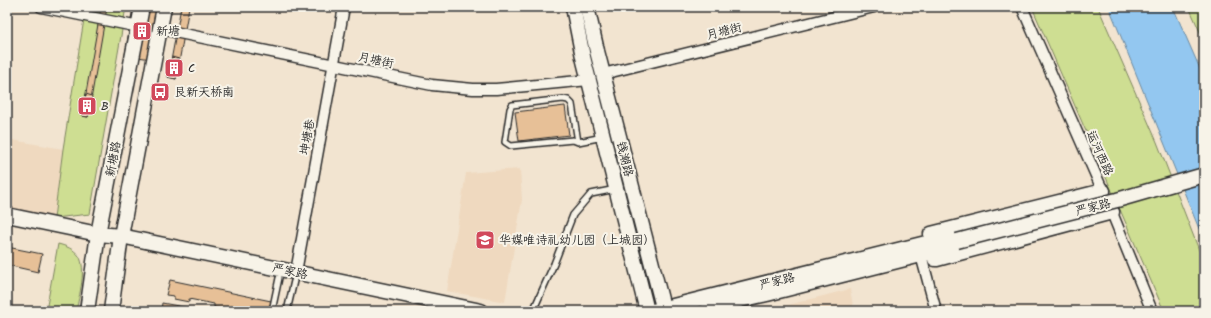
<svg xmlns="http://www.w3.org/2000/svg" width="1211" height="318" viewBox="0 0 1211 318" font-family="Kalam,'LXGW WenKai TC',sans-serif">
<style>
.built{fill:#efd9bf}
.green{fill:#cede92;stroke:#7c845e}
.water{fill:#93c7f0;stroke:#6989a1}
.building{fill:#e7c097;stroke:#2b2b2b}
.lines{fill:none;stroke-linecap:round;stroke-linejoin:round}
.lane-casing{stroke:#2b2b2b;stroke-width:8}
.street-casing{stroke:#2b2b2b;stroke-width:13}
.secondary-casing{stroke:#2b2b2b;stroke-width:17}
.lane{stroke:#f7f3e8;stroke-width:5}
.street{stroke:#f7f3e8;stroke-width:10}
.secondary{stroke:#f7f3e8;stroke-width:14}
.secondary-bridge-casing{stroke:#2b2b2b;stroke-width:17;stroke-linecap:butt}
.secondary-bridge{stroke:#f7f3e8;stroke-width:14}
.labels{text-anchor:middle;stroke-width:4;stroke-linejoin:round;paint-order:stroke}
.poi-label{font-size:12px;fill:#2b2b2b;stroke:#f7f3e8;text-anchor:start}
.street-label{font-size:12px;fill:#2b2b2b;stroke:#f7f3e8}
</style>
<rect width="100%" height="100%" fill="#f2e4d0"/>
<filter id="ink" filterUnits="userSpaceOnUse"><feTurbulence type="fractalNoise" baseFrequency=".025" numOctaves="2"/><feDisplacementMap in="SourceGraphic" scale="8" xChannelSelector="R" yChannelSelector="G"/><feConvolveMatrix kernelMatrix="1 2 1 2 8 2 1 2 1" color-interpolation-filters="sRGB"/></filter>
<g filter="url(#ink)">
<g class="built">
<path d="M7 139 63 149 54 218 7 208Z"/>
<path d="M520 169 522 200 505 302 447 291 466 173Z"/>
<path d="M850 289 854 311H765Z"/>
</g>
<g class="green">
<path d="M86 7H126L90 214 54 218 63 149Z"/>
<path d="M1032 7H1098L1157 142 1204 263V311H1164Z"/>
<path d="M1189 7H1204V41Z"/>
<path d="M58 244C66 246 74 249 79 256 87 268 79 297 76 311H46Z"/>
</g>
<path class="water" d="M1109 7H1173L1204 78V241Z"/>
<g class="building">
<path d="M101 7H107L88 117 82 116Z"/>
<path d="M133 7H160L151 59 125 55Z"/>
<path d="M181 7H189L176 79 168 77Z"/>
<path d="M172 57 179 59 176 79 168 77Z"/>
<path d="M86 94 92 96 88 117 82 116Z"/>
<path d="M565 106 569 135 519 141 515 112Z"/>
<path d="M7 247 42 254 38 272 7 265Z"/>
<path d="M170 280 271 301 269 311H244V310L228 307V310L214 307V304L189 299V302L174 299V296L166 295Z"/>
<path d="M162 303 189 308 188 311H161Z"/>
</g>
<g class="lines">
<g class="lane-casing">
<g id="lane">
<path d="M578 142 572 104 568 100 563 99 512 105 510 109 505 142 511 146 573 140 578 142 603 137"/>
<path d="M272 311 279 278"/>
<path d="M287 311 294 281"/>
<path d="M533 311 554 264 573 215 591 194 616 189"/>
</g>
</g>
<g class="street-casing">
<g id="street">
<path d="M41 7 139 27"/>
<path d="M1022 7 1108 203 1152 311"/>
<path d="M160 29 432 85 473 89H496L589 80"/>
<path d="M603 74 874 7"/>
<path d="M921 255 936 311"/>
<path d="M296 272 344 7"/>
</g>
</g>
<g class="secondary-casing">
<g id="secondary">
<path d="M573 7 583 57 647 311"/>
<path d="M587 7 597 51 664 311"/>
<path d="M7 215 98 234 121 236 481 311"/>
<path d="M931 234 1103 191"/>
<path d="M935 259H937L1112 212"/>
<path d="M709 307 767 294 921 255 946 248 957 241"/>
<path d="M87 311 98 234 142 7"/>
<path d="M111 311 121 236 164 7"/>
<path d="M653 311 942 239 957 241"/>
</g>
</g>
<use href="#lane" class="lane"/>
<use href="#street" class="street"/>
<use href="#secondary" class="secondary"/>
<g class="secondary-bridge-casing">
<path id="secondary-bridge" d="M957 241 1117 200 1204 175"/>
</g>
<use href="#secondary-bridge" class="secondary-bridge"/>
</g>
</g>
<defs>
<g id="building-square" transform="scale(1)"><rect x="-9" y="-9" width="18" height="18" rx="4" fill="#d1495b" stroke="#f7f3e8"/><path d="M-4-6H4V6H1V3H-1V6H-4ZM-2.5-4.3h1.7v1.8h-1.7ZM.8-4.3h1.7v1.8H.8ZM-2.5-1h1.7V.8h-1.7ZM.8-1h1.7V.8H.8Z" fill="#fff"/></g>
<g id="bus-square" transform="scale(1)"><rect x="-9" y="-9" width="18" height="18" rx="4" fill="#d1495b" stroke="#f7f3e8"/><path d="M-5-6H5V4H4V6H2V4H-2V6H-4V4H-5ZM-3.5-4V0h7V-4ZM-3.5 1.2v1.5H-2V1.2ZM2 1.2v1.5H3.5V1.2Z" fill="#fff"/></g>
<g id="school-square" transform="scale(1)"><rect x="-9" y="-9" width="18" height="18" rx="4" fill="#d1495b" stroke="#f7f3e8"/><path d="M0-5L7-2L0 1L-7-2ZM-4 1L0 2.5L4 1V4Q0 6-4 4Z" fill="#fff"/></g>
</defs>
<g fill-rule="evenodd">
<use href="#building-square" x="142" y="31"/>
<use href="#building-square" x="174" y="68"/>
<use href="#bus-square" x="160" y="92"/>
<use href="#building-square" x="87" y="106"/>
<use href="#school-square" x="485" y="240"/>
</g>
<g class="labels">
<g class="poi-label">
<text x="156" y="35">新塘</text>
<text x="188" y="72">C</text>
<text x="174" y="96">艮新天桥南</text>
<text x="101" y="110">B</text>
<text x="499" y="244">华媒唯诗礼幼儿园（上城园）</text>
</g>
<g class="street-label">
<text transform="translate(724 31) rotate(-14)" y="4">月塘街</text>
<text transform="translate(376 60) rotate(12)" y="4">月塘街</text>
<text transform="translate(307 137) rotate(-80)" y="4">坤塘巷</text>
<text transform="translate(1100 153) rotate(66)" y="4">运河西路</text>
<text transform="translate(113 159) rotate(-79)" y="4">新塘路</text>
<text transform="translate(625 159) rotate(76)" y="4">钱潮路</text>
<text transform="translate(1093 207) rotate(-14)" y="4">严家路</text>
<text transform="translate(290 271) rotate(12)" y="4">严家路</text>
<text transform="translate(777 281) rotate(-14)" y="4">严家路</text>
</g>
</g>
<rect width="1211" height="318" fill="none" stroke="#f7f3e8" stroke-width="24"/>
<rect x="12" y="12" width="1187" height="294" fill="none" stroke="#2b2b2b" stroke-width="1.5" filter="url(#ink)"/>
</svg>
